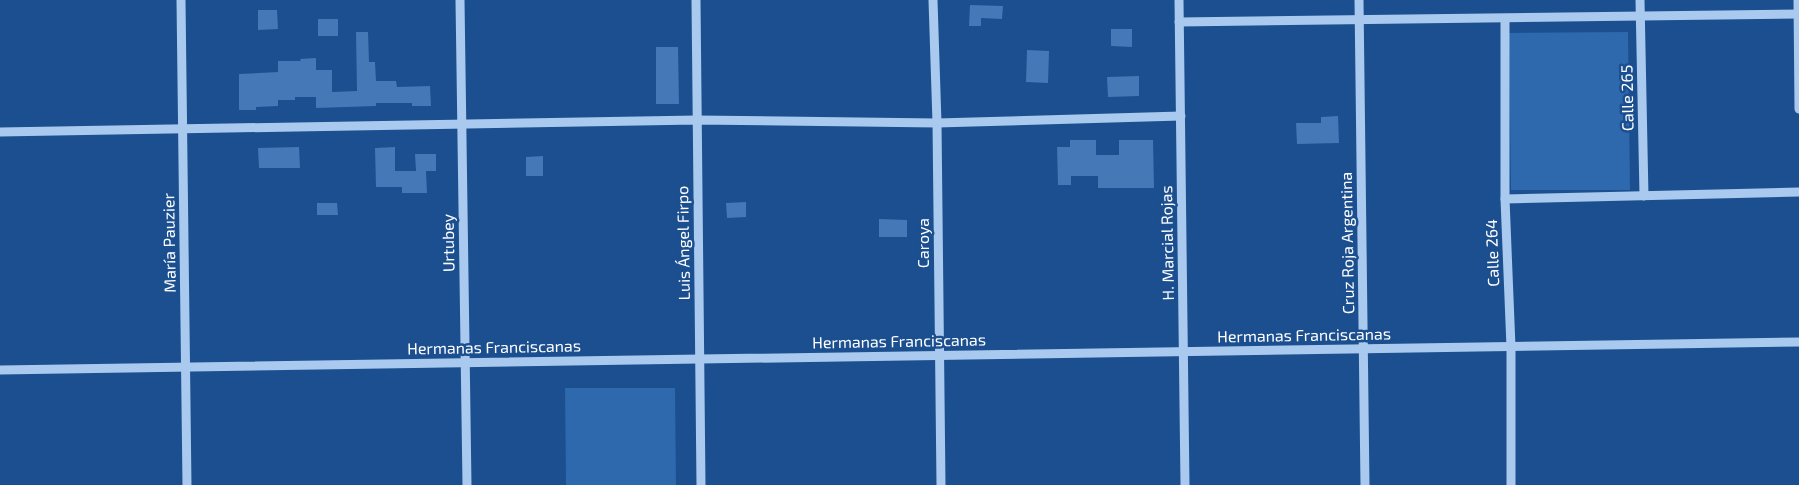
<svg xmlns="http://www.w3.org/2000/svg" width="1799" height="485" viewBox="0 0 1799 485" font-family="'Exo 2',sans-serif">
<style>
.green{fill:#2e69ad}
.building{fill:#4478b7}
.lines{fill:none;stroke-linecap:round;stroke-linejoin:round}
.minor{stroke:#a9c9ee;stroke-width:9}
.labels{text-anchor:middle;stroke-width:5;stroke-linejoin:round;paint-order:stroke}
.street-label{font-size:16px;fill:#fff;stroke:#1b4f8f}
</style>
<rect width="100%" height="100%" fill="#1b4f8f"/>
<g class="green">
<path d="M1628 32 1630 190H1511L1509 33Z"/>
<path d="M565 388H675L676 485H566Z"/>
</g>
<g class="building">
<path d="M970 5 1003 6 1002 19 981 18V26H969Z"/>
<path d="M258 10H277L278 29 258 30Z"/>
<rect x="318" y="19" width="20" height="17"/>
<path d="M1111 29H1132V47L1111 46Z"/>
<path d="M356 32H368L369 62H375L376 81H396L397 87 430 86 431 106H412V103H376V106L316 108V97H295V100H278V106L256 107V110H239V74L278 72V61H301L300 59 316 58V70H332V92L357 91Z"/>
<path d="M656 47H678L679 104H656Z"/>
<path d="M1027 50 1049 51 1048 83 1026 82Z"/>
<path d="M1139 76V96L1108 97 1107 77Z"/>
<path d="M1338 116 1339 143 1297 144 1296 123H1321V117Z"/>
<path d="M1070 140H1096V155H1119V140H1153L1154 188H1098V176H1071V185H1058L1057 147H1070Z"/>
<path d="M299 147 300 168H259L258 148Z"/>
<path d="M395 147V171H416L415 154H436V171H426L427 193H402V187H376L375 148Z"/>
<path d="M543 156V176H526V157Z"/>
<path d="M746 202V217L727 218 726 203Z"/>
<path d="M317 203H337L338 215H317Z"/>
<path d="M879 219 907 220V237H879Z"/>
</g>
<g class="lines">
<g class="minor">
<path d="M181 0 187 485"/>
<path d="M460 0 467 485"/>
<path d="M696 0 701 485"/>
<path d="M933 0 937 123 941 485"/>
<path d="M1179 0 1185 485"/>
<path d="M1359 0 1365 485"/>
<path d="M1640 0 1644 196"/>
<path d="M1798 0 1799 109"/>
<path d="M1505 19V199L1511 347V485"/>
<path d="M1179 22 1799 14"/>
<path d="M0 132 697 120 937 123 1181 116"/>
<path d="M1505 199 1799 192"/>
<path d="M0 370 1799 342"/>
</g>
</g>
<g class="labels">
<g class="street-label">
<text transform="translate(1627 98) rotate(-91)" y="6">Calle 265</text>
<text transform="translate(169 243) rotate(-91)" y="6">María Pauzier</text>
<text transform="translate(448 243) rotate(-91)" y="6">Urtubey</text>
<text transform="translate(683 243) rotate(-91)" y="6">Luis Ángel Firpo</text>
<text transform="translate(923 243) rotate(-90)" y="6">Caroya</text>
<text transform="translate(1167 243) rotate(-91)" y="6">H. Marcial Rojas</text>
<text transform="translate(1347 243) rotate(-91)" y="6">Cruz Roja Argentina</text>
<text transform="translate(1492 253) rotate(-92)" y="6">Calle 264</text>
<text transform="translate(1304 335) rotate(-1)" y="6">Hermanas Franciscanas</text>
<text transform="translate(899 341) rotate(-1)" y="6">Hermanas Franciscanas</text>
<text transform="translate(494 347) rotate(-1)" y="6">Hermanas Franciscanas</text>
</g>
</g>
</svg>
